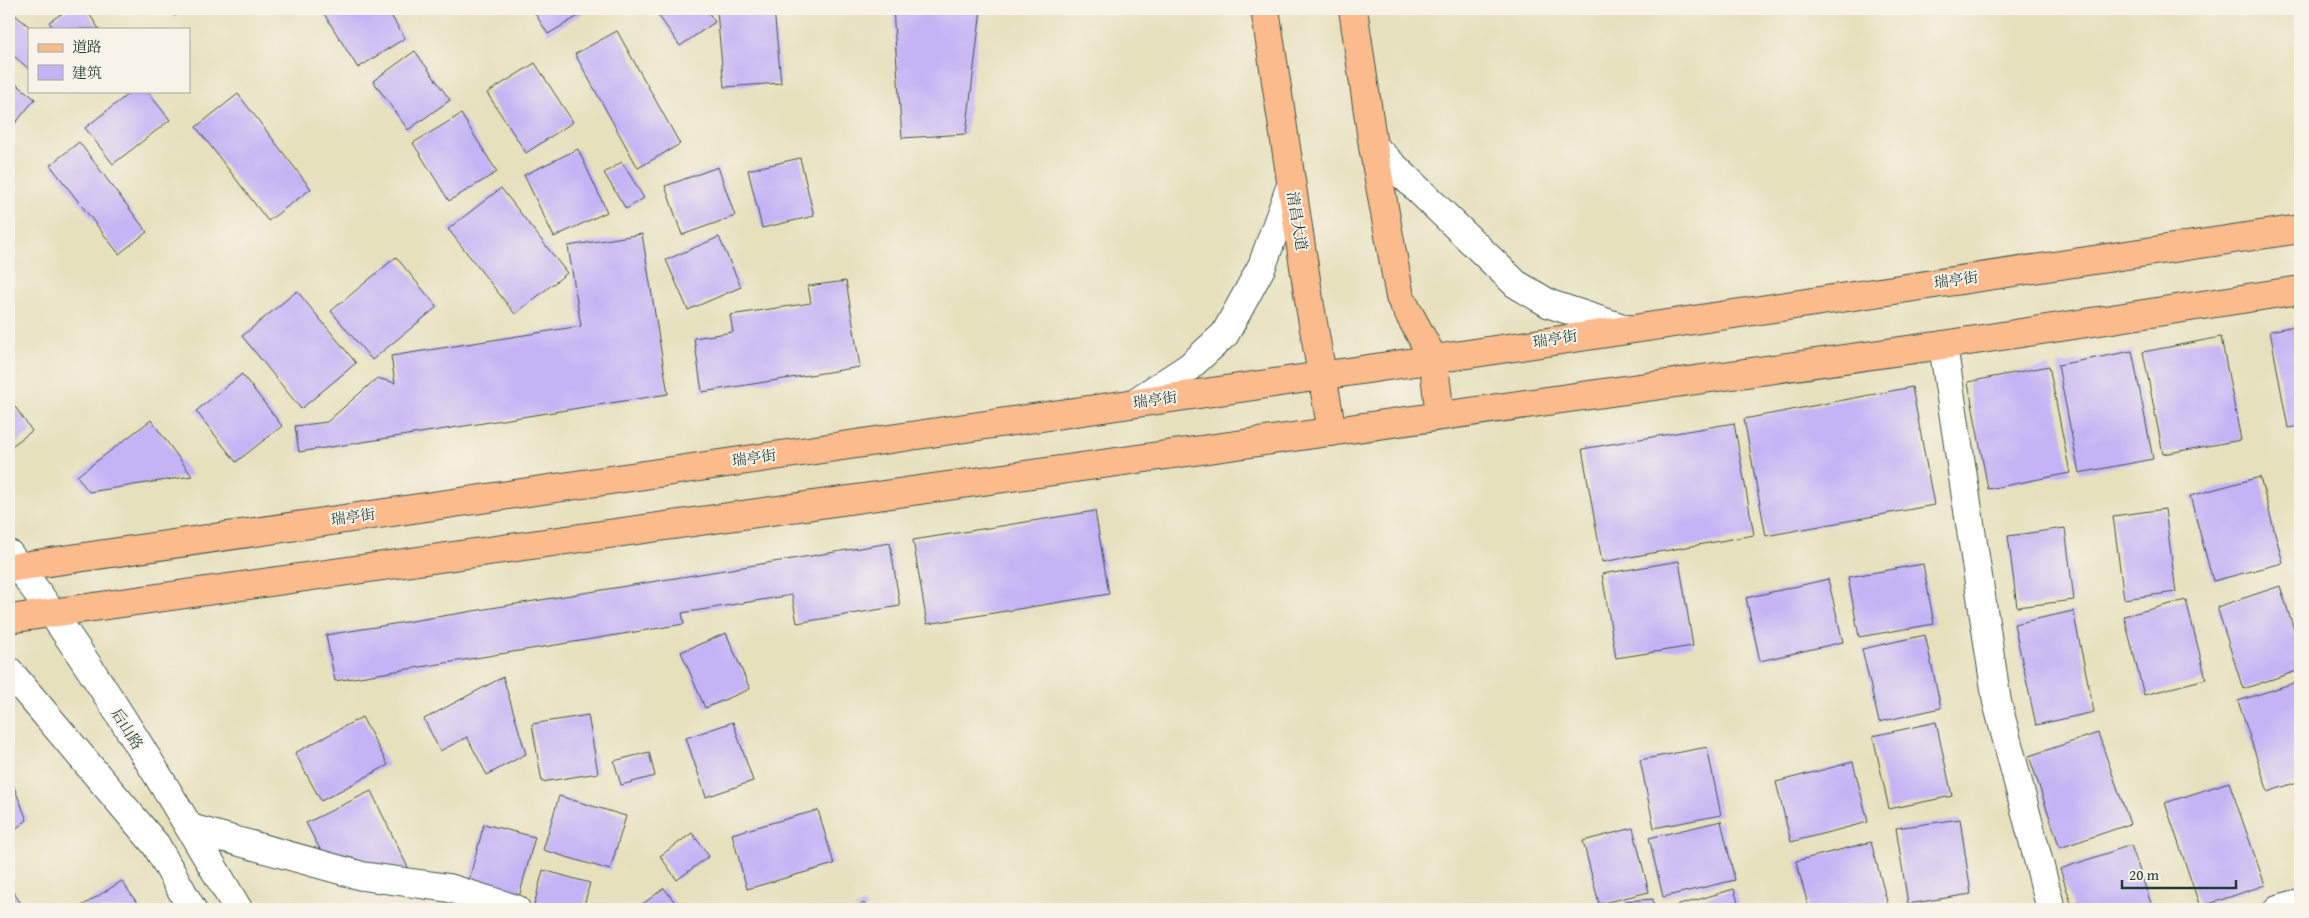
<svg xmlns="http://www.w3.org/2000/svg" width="2309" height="918" viewBox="0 0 2309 918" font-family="'Gentium Book Plus','Noto Serif SC',serif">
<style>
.building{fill:#c4b3f5}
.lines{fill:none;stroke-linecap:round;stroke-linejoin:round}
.minor-casing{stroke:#3d5549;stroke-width:30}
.major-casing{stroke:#3d5549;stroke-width:30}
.minor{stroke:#fff;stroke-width:28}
.major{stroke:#fbbb8d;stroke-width:28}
.labels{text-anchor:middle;stroke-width:4;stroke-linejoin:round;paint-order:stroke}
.street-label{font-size:15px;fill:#1f3d34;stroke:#f7f3e8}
</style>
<rect width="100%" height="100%" fill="#f7f3e8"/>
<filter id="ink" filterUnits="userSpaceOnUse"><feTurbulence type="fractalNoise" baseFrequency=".02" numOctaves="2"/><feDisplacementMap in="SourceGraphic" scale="10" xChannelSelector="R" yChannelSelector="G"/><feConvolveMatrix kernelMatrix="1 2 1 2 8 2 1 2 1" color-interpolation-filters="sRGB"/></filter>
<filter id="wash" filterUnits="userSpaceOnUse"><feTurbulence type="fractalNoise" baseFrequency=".0096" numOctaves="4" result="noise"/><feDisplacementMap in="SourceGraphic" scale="20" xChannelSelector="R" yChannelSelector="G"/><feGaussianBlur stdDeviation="1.12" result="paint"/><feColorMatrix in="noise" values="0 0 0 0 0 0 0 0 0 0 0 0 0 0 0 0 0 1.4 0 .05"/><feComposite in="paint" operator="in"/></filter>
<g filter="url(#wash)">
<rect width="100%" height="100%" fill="#e7e0bd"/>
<g id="blocks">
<g class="building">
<path d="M69 9H86L99 29H54L49 22Z"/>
<path d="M171 9H190L174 16Z"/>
<path d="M321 9H387L405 38 358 68Z"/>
<path d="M532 9H590L548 34Z"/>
<path d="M654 9H706L715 22 680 46Z"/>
<path d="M758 9H774L781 83 724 87 717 12Z"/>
<path d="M893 9H981L966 134 902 138Z"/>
<path d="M9 10 32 29H29V69L9 52Z"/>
<path d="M617 31 680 144 638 168 575 54Z"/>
<path d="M415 51 450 100 408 130 373 81Z"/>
<path d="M535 63 573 122 526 153 487 93Z"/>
<path d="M9 78 35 99 9 131Z"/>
<path d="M132 91H147L170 120 113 164 85 128Z"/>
<path d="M238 94 311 189 268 221 196 127Z"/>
<path d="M461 114 497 172 449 201 413 143Z"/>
<path d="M79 142 147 232 119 254 50 165Z"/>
<path d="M578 149 607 212 554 237 524 175Z"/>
<path d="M800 158 814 216 762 228 748 170Z"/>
<path d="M622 162 644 198 626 209 604 173Z"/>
<path d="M718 167 735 216 682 235 665 186Z"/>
<path d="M501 188 567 273 515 314 448 229Z"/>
<path d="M642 234 668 394 299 452 295 426 327 422 377 378 395 383 391 356 581 326 568 246Z"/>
<path d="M719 237 741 287 688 310 666 260Z"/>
<path d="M396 257 437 307 372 360 331 311Z"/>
<path d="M846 281 860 367 702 392 694 338 733 332 730 315 811 303 808 286Z"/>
<path d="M297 291 356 363 301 409 242 336Z"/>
<path d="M2300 325V426L2288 428 2270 331Z"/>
<path d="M2221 337 2241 440 2163 454 2143 352Z"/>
<path d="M2132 351 2153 459 2079 473 2058 365Z"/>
<path d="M2049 366 2070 473 1988 489 1968 382Z"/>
<path d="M242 374 282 426 236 462 196 411Z"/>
<path d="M1912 387 1934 505 1766 536 1744 419Z"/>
<path d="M9 398 32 431 9 448Z"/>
<path d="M151 420 192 476 89 492 77 476Z"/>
<path d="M1734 423 1754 535 1602 562 1582 449Z"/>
<path d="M2260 477 2283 563 2213 581 2190 496Z"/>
<path d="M2165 509 2176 592 2124 599 2113 516Z"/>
<path d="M1095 511 1109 594 927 624 913 540Z"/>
<path d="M2065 528 2074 600 2017 607 2008 536Z"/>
<path d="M890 543 900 606 797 623 792 595 682 613 684 624 335 681 326 635Z"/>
<path d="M1679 561 1693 646 1616 658 1602 574Z"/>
<path d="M1923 564 1934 624 1859 637 1848 577Z"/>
<path d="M1828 579 1843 642 1760 661 1746 598Z"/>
<path d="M2280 586 2300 648V670L2243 689 2217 607Z"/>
<path d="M2186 600 2206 679 2144 695 2124 616Z"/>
<path d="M2073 611 2094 712 2036 725 2014 624Z"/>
<path d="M726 633 750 689 705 708 681 652Z"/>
<path d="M1925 635 1941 708 1879 722 1862 649Z"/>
<path d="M503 677 526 754 487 775 467 737 440 751 424 719Z"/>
<path d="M2300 681V781L2268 792 2238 701Z"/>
<path d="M588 715 598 773 542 782 532 724Z"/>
<path d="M362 717 388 765 321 801 295 753Z"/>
<path d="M733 722 753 781 706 797 686 738Z"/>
<path d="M1936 722 1952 796 1889 809 1873 736Z"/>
<path d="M2098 733 2130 824 2060 848 2029 756Z"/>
<path d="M1707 747 1721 815 1654 828 1640 760Z"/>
<path d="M649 752 655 776 621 785 614 761Z"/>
<path d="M1853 762 1868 822 1791 842 1776 782Z"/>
<path d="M9 774 27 820 9 834Z"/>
<path d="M2229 782 2265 885 2200 907 2165 803Z"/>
<path d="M371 791 412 876 321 851 306 823Z"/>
<path d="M559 796 626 816 610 870 543 850Z"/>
<path d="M818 810 834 864 747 889 732 834Z"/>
<path d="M1960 819 1971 894 1908 904 1896 828Z"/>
<path d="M1721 821 1735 880 1663 897 1649 838Z"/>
<path d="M484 824 535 837 519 897 468 884Z"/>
<path d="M1633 828 1649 892 1599 904 1583 841Z"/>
<path d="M692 833 709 856 677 880 660 856Z"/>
<path d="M1871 842 1889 909H1809L1796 861Z"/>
<path d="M2131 845 2153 909H2073L2060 869Z"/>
<path d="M543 870 590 883 583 909H533Z"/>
<path d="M122 881 141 909H77Z"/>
<path d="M9 886 25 909H9Z"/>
<path d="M664 888 680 909H636Z"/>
<path d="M1734 889 1740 909H1666Z"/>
<path d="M1653 899 1654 909H1626L1625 901Z"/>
<path d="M864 903 867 909H853Z"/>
</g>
</g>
</g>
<g filter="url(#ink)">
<use href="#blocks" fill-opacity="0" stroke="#3d5549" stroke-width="1"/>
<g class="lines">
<g class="minor-casing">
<g id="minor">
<path d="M1373 146 1516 284 1550 304 1626 329"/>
<path d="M1943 345 1997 702 2051 909"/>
<path d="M1134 403 1189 367 1225 334 1262 266 1291 185"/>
<path d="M9 554C94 666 166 788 238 909"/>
<path d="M9 671 156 845 192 909"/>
<path d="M190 828 362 876 449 888 516 909"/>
<path d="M2278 909 2300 903"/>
</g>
</g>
<g class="major-casing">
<g id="major">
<path d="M1265 9 1310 306 1332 432"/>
<path d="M1353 9 1373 146 1400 297 1433 358 1440 416"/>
<path d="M9 568 1321 376 2300 229"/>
<path d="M9 619 1943 345 2300 290"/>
</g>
</g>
<use href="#minor" class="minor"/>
<use href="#major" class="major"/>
</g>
</g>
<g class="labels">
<g class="street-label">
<text transform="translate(1297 221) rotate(81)" y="5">清昌大道</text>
<text transform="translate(1956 280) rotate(-8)" y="5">瑞亭街</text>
<text transform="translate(1555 339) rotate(-9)" y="5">瑞亭街</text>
<text transform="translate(1155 400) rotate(-8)" y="5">瑞亭街</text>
<text transform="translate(754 458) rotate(-8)" y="5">瑞亭街</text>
<text transform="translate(353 517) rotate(-8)" y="5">瑞亭街</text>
<text transform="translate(127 729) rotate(58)" y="5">后山路</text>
</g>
</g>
<rect width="2309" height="918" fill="none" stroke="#f7f3e8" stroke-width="30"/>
<rect x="28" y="28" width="162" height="65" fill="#f7f3e8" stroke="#a1aaa0"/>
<rect x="38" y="44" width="25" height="8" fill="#fbbb8d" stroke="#a1aaa0"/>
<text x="72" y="52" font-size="15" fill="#1f3d34">道路</text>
<rect x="38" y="65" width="25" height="15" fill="#c4b3f5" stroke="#a1aaa0"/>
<text x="72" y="78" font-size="15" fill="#1f3d34">建筑</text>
<path d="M2122 880v8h114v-8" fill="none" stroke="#1f3d34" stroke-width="2.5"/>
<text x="2129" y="880" font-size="15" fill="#1f3d34" stroke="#f7f3e8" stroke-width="4" paint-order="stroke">20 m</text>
</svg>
